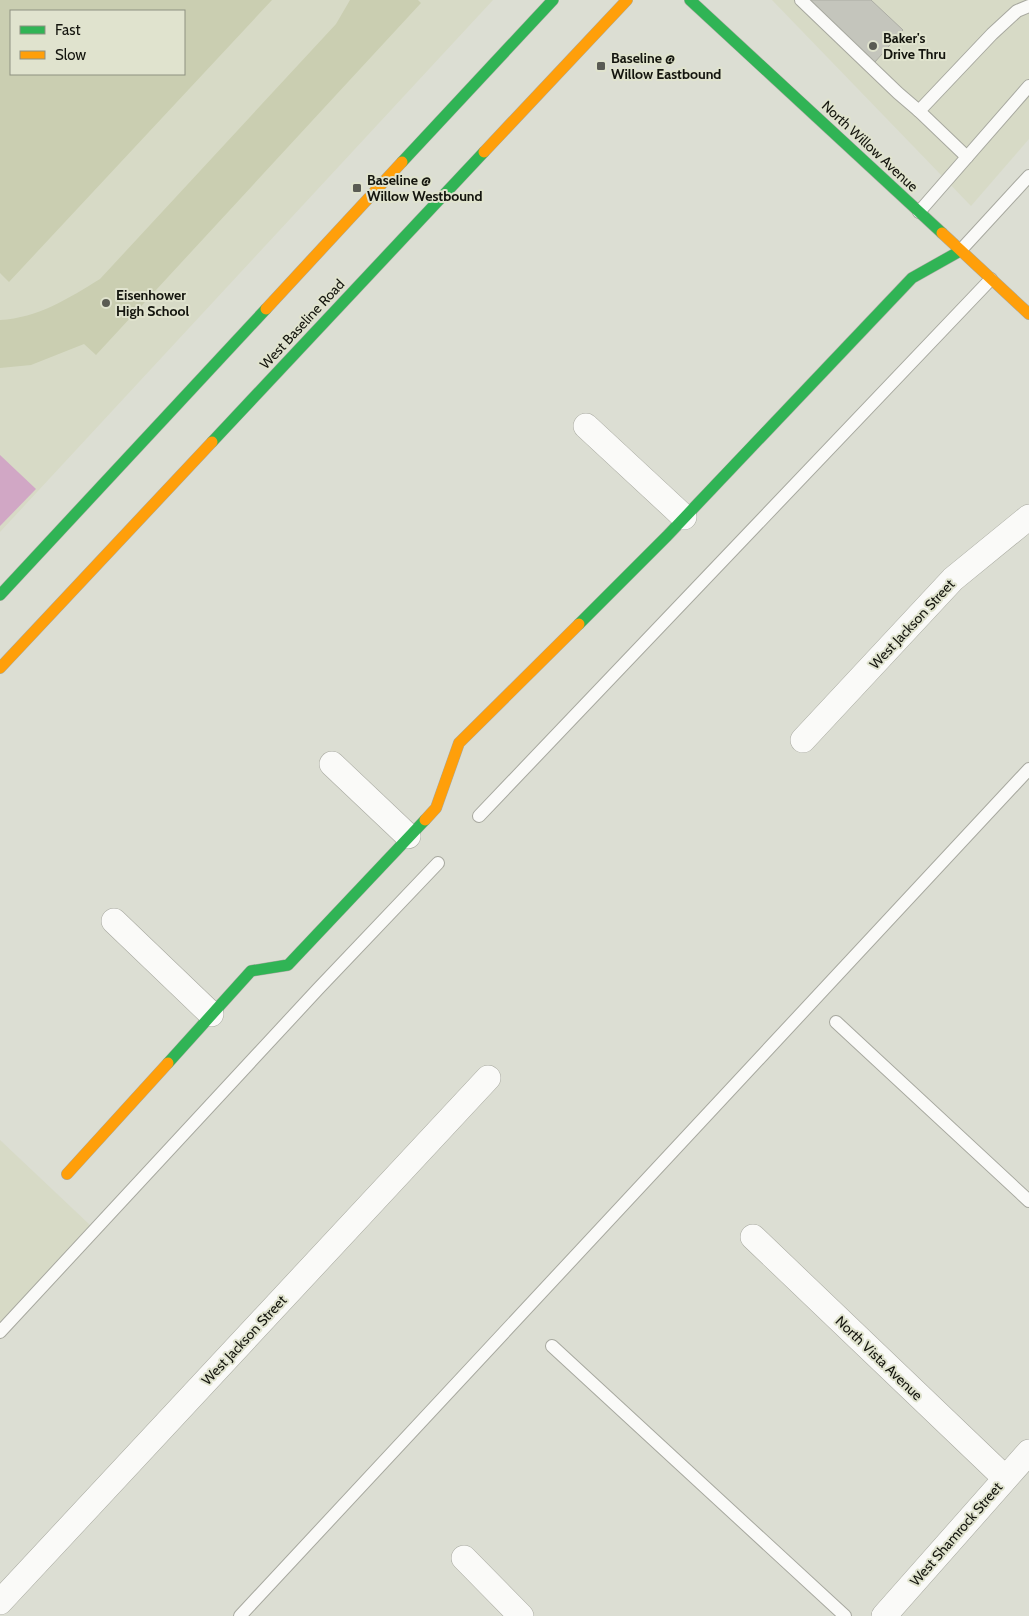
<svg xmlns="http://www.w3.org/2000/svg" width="1029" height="1616" viewBox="0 0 1029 1616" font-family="Cabin,sans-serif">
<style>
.built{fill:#d7dac6;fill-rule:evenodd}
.green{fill:#caceb1;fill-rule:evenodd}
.water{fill:#d1a7c5}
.building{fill:#c4c5bc;stroke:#acada4}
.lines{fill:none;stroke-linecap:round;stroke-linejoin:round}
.lane-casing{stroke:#a7a89f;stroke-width:14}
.street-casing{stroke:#a7a89f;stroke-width:26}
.fast-casing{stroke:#a7a89f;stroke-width:12}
.slow-casing{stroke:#a7a89f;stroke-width:12}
.lane{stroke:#fafaf8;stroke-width:12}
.street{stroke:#fafaf8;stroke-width:25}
.fast{stroke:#30b455;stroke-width:11}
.slow{stroke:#ff9f0a;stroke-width:11}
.poi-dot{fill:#5a5b53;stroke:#e0e3ce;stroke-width:2}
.labels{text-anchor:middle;stroke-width:4;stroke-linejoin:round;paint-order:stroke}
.poi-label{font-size:14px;font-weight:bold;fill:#14150e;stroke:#e0e3ce;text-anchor:start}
.street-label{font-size:14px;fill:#14150e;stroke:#e0e3ce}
</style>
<rect width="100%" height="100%" fill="#dcded3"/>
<g class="built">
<path d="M0 0H493L0 532ZM11 11H184V74H11Z"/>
<path d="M772 0H1029V139L971 206Z"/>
<path d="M0 1140 91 1226 0 1322Z"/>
</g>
<g class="green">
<path d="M0 0H272L9 282 0 273ZM184 11V74H11V11Z"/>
<path d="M350 0H418L421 3 96 355 84 344 31 365 0 368V320C38 318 69 298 100 279L336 24Z"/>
</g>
<path class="water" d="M0 455 36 489 0 526Z"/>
<path class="building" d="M808 0H871L903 30 875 62Z"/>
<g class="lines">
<g class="lane-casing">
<g id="lane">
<path d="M801 0 898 93 919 111"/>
<path d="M967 157 919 111 992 34 1017 11 1029 6"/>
<path d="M919 212 1029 86"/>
<path d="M960 251 1029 176"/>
<path d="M479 816 991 279"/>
<path d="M836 1022 1029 1201"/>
<path d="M0 1332 318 989 438 863"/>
<path d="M552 1346 845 1616"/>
<path d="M240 1616 1029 769"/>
</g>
</g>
<g class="street-casing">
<g id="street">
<path d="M586 426 684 517"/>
<path d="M803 740 953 579 1029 517"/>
<path d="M332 764 408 836"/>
<path d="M114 921 211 1014"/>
<path d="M753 1237 1005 1478"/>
<path d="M464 1558 521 1616"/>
<path d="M0 1602 488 1078"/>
<path d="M884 1616 1029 1452"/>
</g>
</g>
<g class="fast-casing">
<g id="fast">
<path d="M690 0 942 233"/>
<path d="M402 162 553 0"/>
<path d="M212 442 484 152"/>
<path d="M0 595 266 309"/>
<path d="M579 624 667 536 912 278 960 251"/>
<path d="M168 1063 251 971 288 965 425 820"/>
</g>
</g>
<g class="slow-casing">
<g id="slow">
<path d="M484 152 627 0"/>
<path d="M942 233 1029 314"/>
<path d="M266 309 402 162"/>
<path d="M0 668 212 442"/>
<path d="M425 820 436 808 459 743 579 624"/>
<path d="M67 1174 168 1063"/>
</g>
</g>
<use href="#lane" class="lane"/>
<use href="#street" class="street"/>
<use href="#fast" class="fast"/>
<use href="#slow" class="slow"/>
</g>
<g class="poi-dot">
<circle cx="873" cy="46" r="5"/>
<rect x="596" y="61" width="10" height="10" rx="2.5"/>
<rect x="352" y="183" width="10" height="10" rx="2.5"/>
<circle cx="106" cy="303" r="5"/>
</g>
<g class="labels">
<g class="poi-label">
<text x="883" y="43">Baker's<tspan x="883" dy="16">Drive Thru</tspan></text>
<text x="611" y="63">Baseline @<tspan x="611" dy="16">Willow Eastbound</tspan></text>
<text x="367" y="185">Baseline @<tspan x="367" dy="16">Willow Westbound</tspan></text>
<text x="116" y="300">Eisenhower<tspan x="116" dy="16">High School</tspan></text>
</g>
<g class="street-label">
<text transform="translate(870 146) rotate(43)" y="5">North Willow Avenue</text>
<text transform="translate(302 324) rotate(-47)" y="5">West Baseline Road</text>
<text transform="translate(912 624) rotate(-47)" y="5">West Jackson Street</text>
<text transform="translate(244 1340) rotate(-47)" y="5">West Jackson Street</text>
<text transform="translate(879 1358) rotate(44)" y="5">North Vista Avenue</text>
<text transform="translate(956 1534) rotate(-49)" y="5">West Shamrock Street</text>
</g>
</g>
<rect x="10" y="10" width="175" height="65" fill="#e0e3ce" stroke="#8e9181"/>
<rect x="20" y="26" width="25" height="8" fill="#30b455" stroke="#8e9181"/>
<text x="55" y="35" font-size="15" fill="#14150e">Fast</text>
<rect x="20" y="51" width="25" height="8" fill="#ff9f0a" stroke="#8e9181"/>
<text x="55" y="60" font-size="15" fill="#14150e">Slow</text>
</svg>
